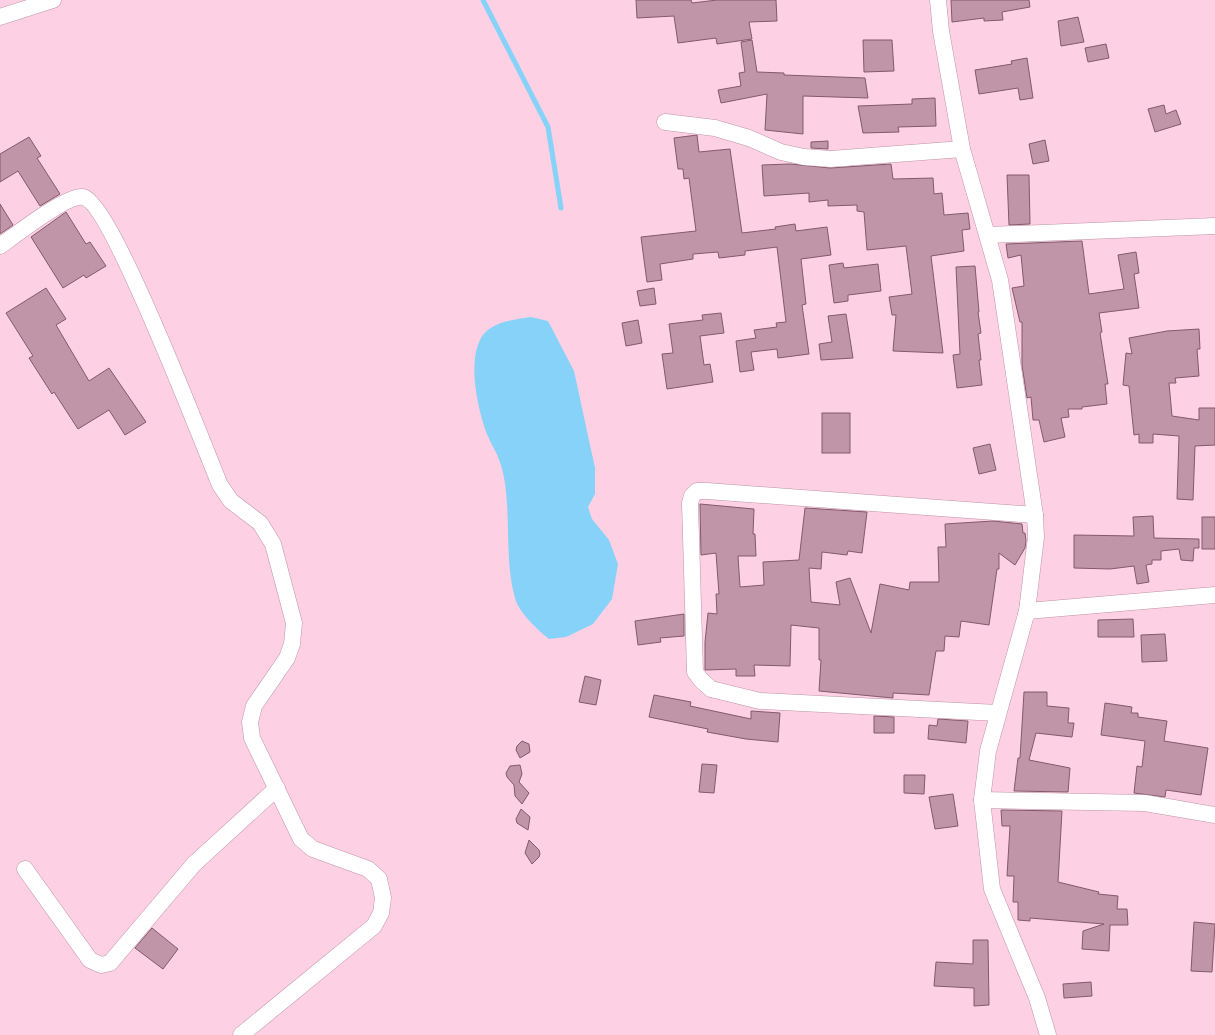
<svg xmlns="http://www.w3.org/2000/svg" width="1215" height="1035" viewBox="0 0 1215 1035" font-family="'Playfair Display',serif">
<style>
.water{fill:#86d2f8}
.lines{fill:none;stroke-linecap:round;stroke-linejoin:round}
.stream{stroke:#86d2f8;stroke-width:5}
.building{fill:#c095a7;stroke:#815a6b}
.street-casing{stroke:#be93a5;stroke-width:17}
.street{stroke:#fff;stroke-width:16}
</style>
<rect width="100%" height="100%" fill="#fed0e3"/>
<path class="water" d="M531 317 548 321 574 371 595 468V494L588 507 592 519 609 540 618 564 612 599 593 624 566 637 549 639C538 630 519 613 515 598 503 555 513 506 501 465 497 452 489 441 485 429 477 404 469 366 479 342 487 322 512 320 531 317Z"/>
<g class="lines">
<path class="stream" d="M483 0 548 127 561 208"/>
</g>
<g class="building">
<path d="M636 0H691L692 3 717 0H776L777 21 749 22 752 39 717 44 716 38 678 43 674 16 637 18Z"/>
<path d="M951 0H1029L1030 7 1002 12 1003 20 984 21V18L952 22Z"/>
<path d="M1078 17 1084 42 1061 46 1058 21Z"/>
<path d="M752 40 757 72 784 73V75L865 78 868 98 803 96V134L765 130 767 94 721 103 718 90 741 86 739 73 745 72 741 42Z"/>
<path d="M863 40H892L894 71 864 72Z"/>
<path d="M1106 44 1109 58 1088 62 1085 48Z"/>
<path d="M1027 58 1033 98 1020 100 1018 88 979 94 975 70 1012 64 1011 61Z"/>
<path d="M935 98 936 126 898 127 899 132 863 133 858 106 912 104V99Z"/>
<path d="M1164 105 1166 114 1176 110 1181 124 1155 132 1148 109Z"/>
<path d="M697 135 699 152 730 149 742 233 776 229 775 227 795 224 796 231 827 227 831 255 801 259 806 304 802 305 809 354 778 358 777 349 751 352 754 370 740 372 736 341 756 338 754 330 777 327 776 323 786 322 777 247 745 251V255L719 258 718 252 693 254V259L660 264 662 280 647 282 641 237 696 231 689 178 684 179 683 169H678L674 138Z"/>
<path d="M29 137 41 156 37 158 60 194 40 206 18 171 0 182V154Z"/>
<path d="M1045 140 1049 161 1033 164 1029 144Z"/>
<path d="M828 141V149L811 148V142Z"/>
<path d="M790 164 830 168 891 164 893 179 933 178 934 194 942 193 944 215 968 213 970 229 962 230 964 251 931 256 943 353 893 351 896 315H892L889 297 912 294 906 246 867 250 864 212 857 211V205L828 206V200L809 202V193L764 196 762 165Z"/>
<path d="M1007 175H1029L1030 224 1009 225Z"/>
<path d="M0 204 13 225 0 234Z"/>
<path d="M66 212 86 244 90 242 106 266 86 278 84 275 63 288 31 237Z"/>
<path d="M1082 241 1089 294 1124 289 1118 255 1136 252 1139 273 1134 274 1139 308 1099 313 1102 332 1100 333 1108 384H1105L1107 404 1082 407V409H1068L1069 417 1061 418 1065 437 1044 442 1039 420H1033L1031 397 1027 398 1022 365V322H1020L1012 288 1024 286 1021 255 1008 258 1006 244Z"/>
<path d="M843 263 844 268 878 264 881 291 848 295V301L834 303 829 265Z"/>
<path d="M975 266 979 312H978L981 333 978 334 981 360H979L982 385 957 388 953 355 960 354 956 267Z"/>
<path d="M46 288 66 319 56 325 89 381 109 368 146 422 125 435 109 410 78 429 54 392 52 394 29 358 33 356 6 313Z"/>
<path d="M654 288 656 304 640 306 637 291Z"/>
<path d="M721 313 724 333 700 336 704 365 710 364 713 382 667 389 662 354 673 353 669 324 703 320 702 315Z"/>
<path d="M846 314 853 358 821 360 819 344 832 342 828 316Z"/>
<path d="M638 320 642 343 626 346 622 323Z"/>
<path d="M1199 329 1200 349H1197L1199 376 1175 378 1176 383H1169L1172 416 1199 420V408H1215V445L1195 446 1193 500 1177 499 1179 436 1153 434V443H1139V434L1134 435 1129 386 1123 385 1126 353 1132 354 1129 338 1167 331Z"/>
<rect x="822" y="413" width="28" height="40"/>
<path d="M990 444 996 470 979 474 973 448Z"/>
<path d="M700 504 754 509 753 534H755L756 556H738L740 587 764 585 763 562 799 560 805 508 867 512 862 553 848 551 847 555 822 552 821 569 809 568 811 602 840 605 836 582 850 578 871 633 880 584 909 590 910 582H939L938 547H946L945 524 993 521 1022 524 1023 533H1025L1026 541 1025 548 1015 565 999 553V569H997L989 625 961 621 959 637 945 636 944 651H936L929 695 893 693V698L819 691 821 660H819V628L791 625 790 666 754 665 755 676H736V669L705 670V642L708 613 717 614 716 594H719L716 553 701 555Z"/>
<path d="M1153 516 1154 538 1199 539V548H1194L1193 561 1181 560 1179 549 1161 551V560H1152V564L1146 565 1149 582 1137 584 1134 566 1110 569 1074 568V535L1134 536 1133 517Z"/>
<rect x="1202" y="517" width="13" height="32"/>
<path d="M684 614V636L660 638 661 642 638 645 635 621Z"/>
<path d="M1133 619 1134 637H1098V620Z"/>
<path d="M1165 634 1167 661 1142 662 1141 635Z"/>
<path d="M585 676 601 680 596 705 579 702Z"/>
<path d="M1024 692H1047V706L1069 708 1068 723H1074L1072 737 1036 733 1029 760 1070 768 1068 792 1014 791 1018 758H1020Z"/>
<path d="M654 695 691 702 690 706 751 719V711L780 713 778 742 746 739 707 732 708 729 649 717Z"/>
<path d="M1105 703 1132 707 1131 713H1138V717L1167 721 1164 741 1208 748 1201 795 1166 790 1165 797 1134 793 1137 766 1142 767 1145 741 1101 735Z"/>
<path d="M874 716 894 717V733H874Z"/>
<path d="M938 719 968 721 966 743 928 739 929 725 937 726Z"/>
<path d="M522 741 529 744 530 752 520 758 516 750 517 746Z"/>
<path d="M702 764 717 765 714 793 699 792Z"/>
<path d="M520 765 522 774 519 782 529 793 522 804 515 796 514 785 507 777 506 773 510 766Z"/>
<path d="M904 775H925L924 794 904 793Z"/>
<path d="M953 794 958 826 935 829 929 797Z"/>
<path d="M521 809 530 817 528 830 517 823 516 819Z"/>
<path d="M1001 810 1062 811 1058 882 1099 892 1098 894 1118 896 1117 909H1127L1128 925H1110L1109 951 1082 949 1083 931 1104 924 1030 918V921L1018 920V902H1013L1014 876H1007L1010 826H1002Z"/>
<path d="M529 840 539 850 540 854 539 857 532 864 525 853Z"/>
<path d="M1194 922 1215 924 1212 972 1191 971Z"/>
<path d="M152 928 178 949 163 969 135 948Z"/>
<path d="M973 940H988L989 1005 974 1006V988L934 986 936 962 973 964Z"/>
<path d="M1091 982 1092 996 1064 998 1063 984Z"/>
</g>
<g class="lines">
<g class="street-casing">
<g id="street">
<path d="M938 0 941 31 962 149 1000 280 1035 515 1036 537 1027 611 988 751 982 800 992 889 1037 998 1048 1035"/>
<path d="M0 17 53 0"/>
<path d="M665 122 715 128 749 138 781 152 804 157 831 159 962 149"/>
<path d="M988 235 1215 226"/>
<path d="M0 246C14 236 68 194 83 197 111 202 204 447 220 485L231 501 260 523 273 544 294 623 292 644 287 658 254 706 250 722 252 738 301 839 313 849 368 869 379 879 383 898 381 913 374 926 241 1035"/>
<path d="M1027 611 1215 595"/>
<path d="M998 713 760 701 711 689 701 680 695 672 690 503 692 496 697 491H707L1035 515"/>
<path d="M982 800 1145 803 1215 815"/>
<path d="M25 869 90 960 101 965 110 963 194 864 277 788"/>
</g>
</g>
<use href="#street" class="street"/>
</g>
</svg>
